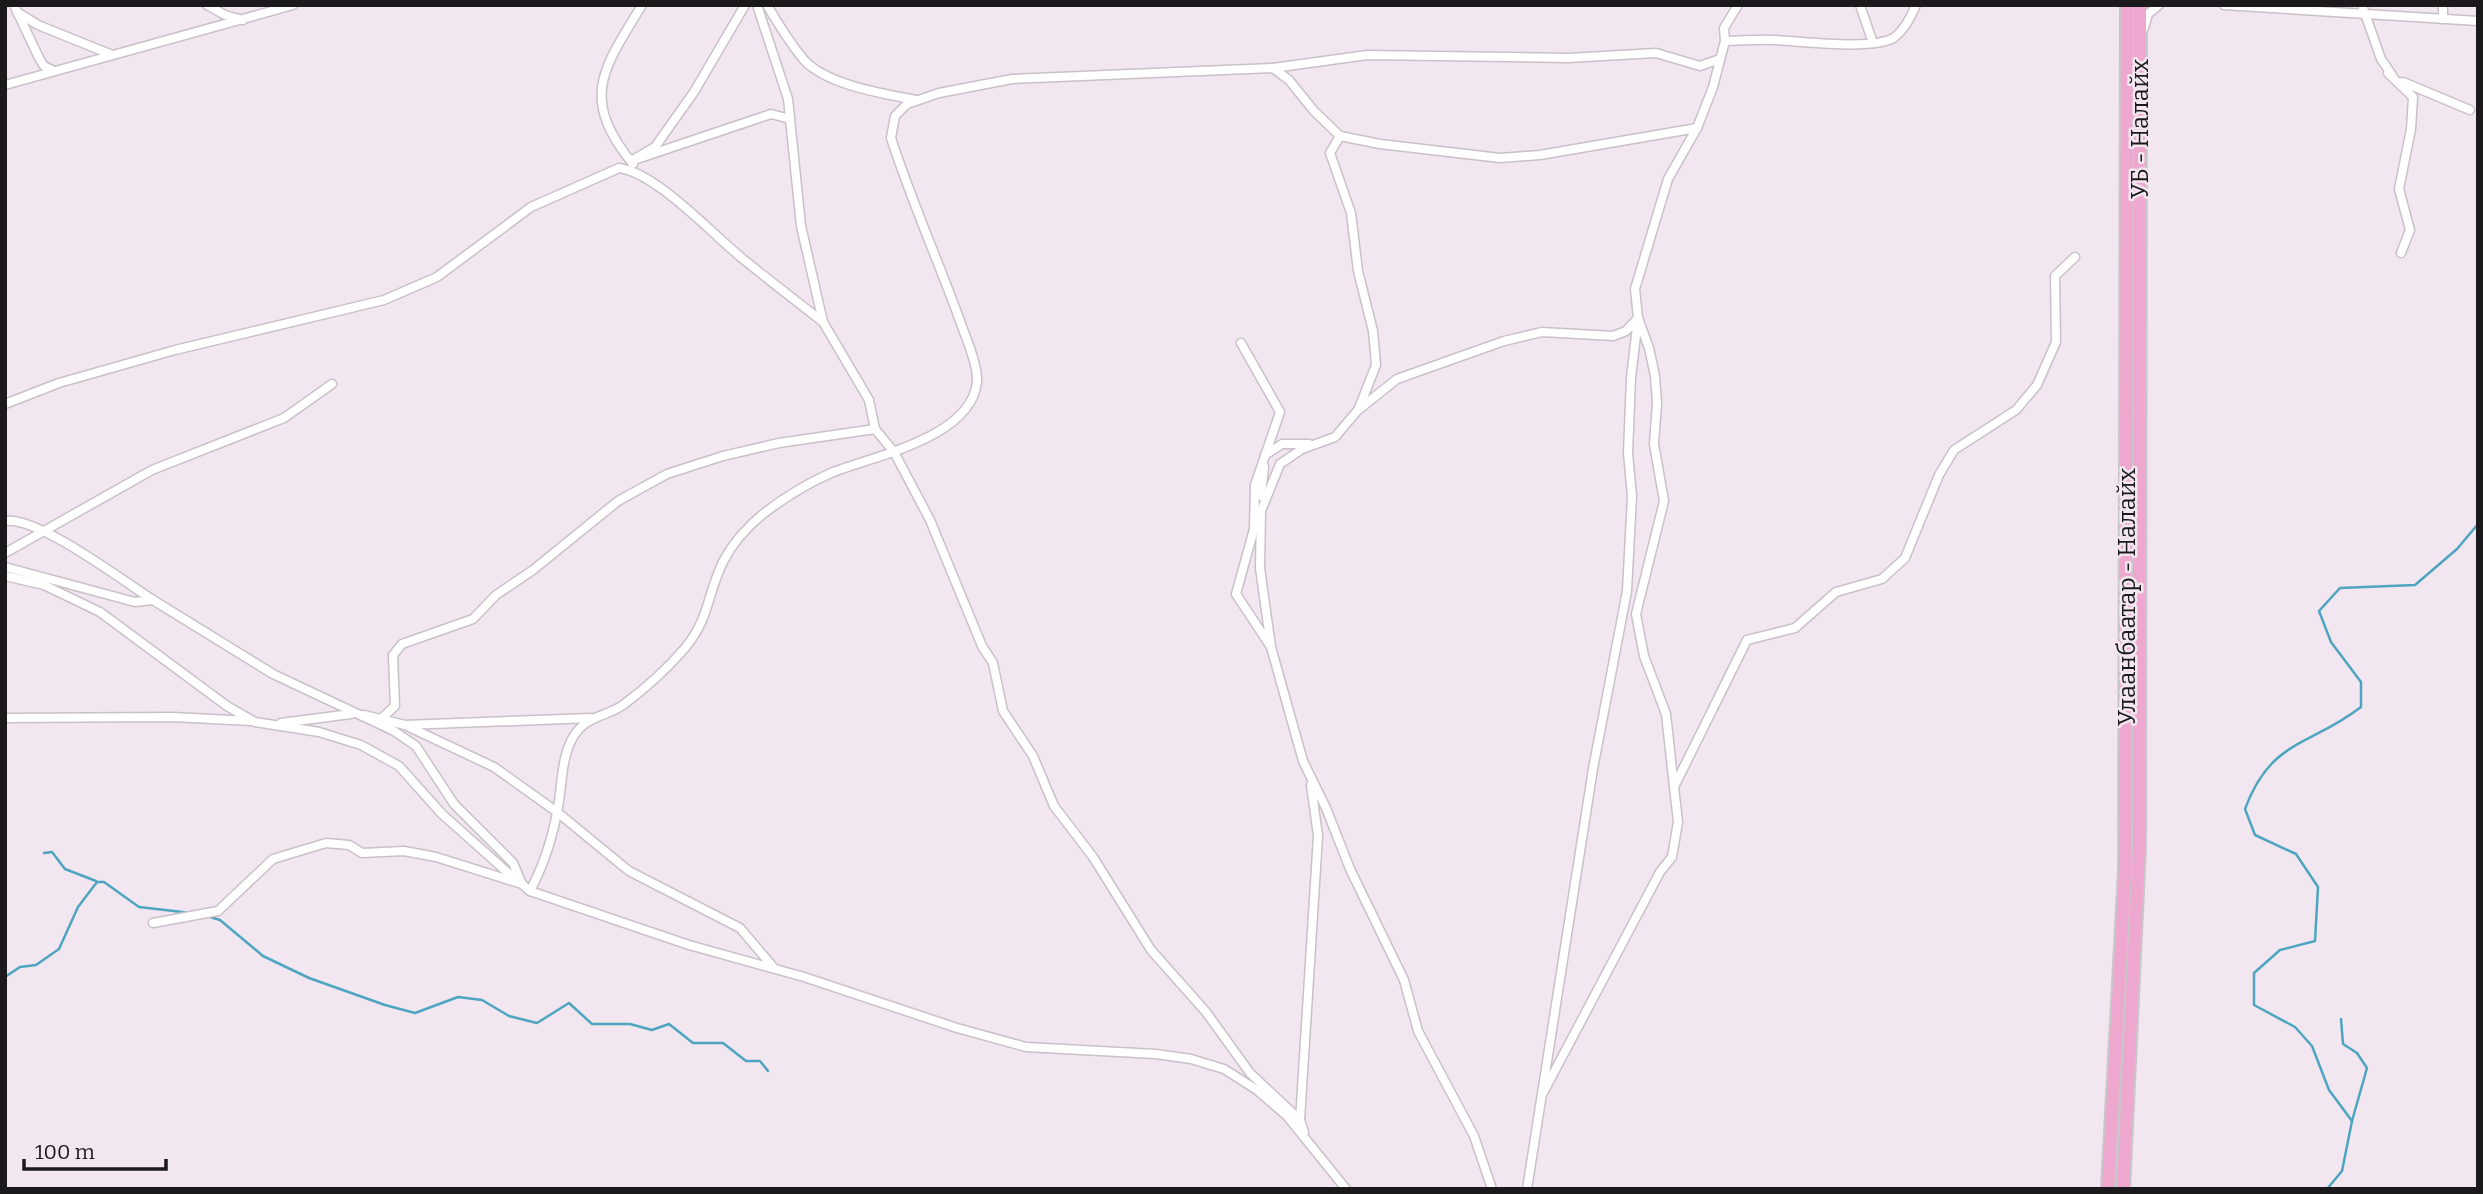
<svg xmlns="http://www.w3.org/2000/svg" width="2483" height="1194" viewBox="0 0 2483 1194" font-family="Bitter,serif">
<style>
.lines{fill:none;stroke-linecap:round;stroke-linejoin:round}
.stream{stroke:#4ea5c0;stroke-width:2.5}
.minor-casing{stroke:#cac0c9;stroke-width:11}
.trunk-casing{stroke:#c9c8c9;stroke-width:16}
.minor{stroke:#fff;stroke-width:8}
.trunk{stroke:#eea7cf;stroke-width:12}
.labels{text-anchor:middle;stroke-width:5;stroke-linejoin:round;paint-order:stroke}
.street-label{font-size:24px;fill:#1c191c;stroke:#f2e7f0}
</style>
<rect width="100%" height="100%" fill="#f2e7f0"/>
<g class="lines">
<g class="stream">
<path d="M44 853 52 852 65 869 96 881"/>
<path d="M207 916 220 920 263 956 309 978 385 1005 415 1013 458 997 482 1000 509 1016 537 1023 569 1003 592 1024H630L652 1030 669 1024 693 1043H723L746 1061H760L768 1071"/>
<path d="M5 977 20 967 36 965 59 949 78 907 97 882H104L139 907 191 913"/>
<path d="M2341 1019 2343 1044 2357 1053 2367 1068 2352 1121"/>
<path d="M2327 1189 2342 1171 2352 1121 2329 1090 2312 1046 2295 1027 2254 1005V973L2280 950 2315 941 2318 887 2296 854 2255 835 2245 809C2271 739 2309 747 2361 707V682L2331 642 2319 611 2340 588 2415 585 2457 549 2478 524"/>
</g>
<g class="minor-casing">
<g id="minor">
<path d="M14 5 39 58 44 66 54 71"/>
<path d="M207 5 225 15 243 20"/>
<path d="M745 5 694 92 655 147 631 161 771 114 790 119"/>
<path d="M757 5 788 99 801 226 823 322 869 400 875 429 894 452 930 520 982 646 993 663 1003 711 1033 756 1054 806 1093 857 1151 950 1206 1012 1250 1073 1300 1120 1304 1132"/>
<path d="M767 5C778 24 790 43 804 60 827 85 884 94 916 100"/>
<path d="M1860 5 1873 43"/>
<path d="M2224 5 2478 21"/>
<path d="M2362 5 2381 59 2392 75"/>
<path d="M17 12 38 25 110 54"/>
<path d="M2443 19V5"/>
<path d="M2144 28 2148 14 2159 5"/>
<path d="M1725 41C1742 41 1758 39 1775 40 1800 41 1875 51 1895 37 1905 29 1911 17 1916 5"/>
<path d="M1273 68 1367 55 1568 58 1656 53 1700 66 1720 59"/>
<path d="M2388 73 2413 97 2411 129 2399 189 2410 230 2401 253"/>
<path d="M2403 82 2470 110"/>
<path d="M5 85 293 5"/>
<path d="M1340 136 1330 153 1351 213 1358 271 1373 331 1376 365 1359 408"/>
<path d="M633 164C579 98 603 69 642 5"/>
<path d="M1241 343 1280 412 1255 485 1254 529 1236 594 1271 647"/>
<path d="M5 404 59 383 175 350 384 300 437 277 531 207 619 168C657 173 712 234 743 259 769 280 796 301 823 322"/>
<path d="M1265 455 1282 444H1309"/>
<path d="M1261 496 1264 467"/>
<path d="M5 521C38 516 123 581 153 600"/>
<path d="M5 553 152 470 284 418 332 384"/>
<path d="M5 567 135 602 153 600 273 674 394 731 416 746 454 804 513 863 522 884"/>
<path d="M5 576 44 585 100 612 227 706 255 722 319 732 361 745 399 766 442 814 516 880"/>
<path d="M364 715 405 725 591 718"/>
<path d="M5 718 173 717 251 721"/>
<path d="M382 718 395 706 393 655 402 644 473 619 496 595 533 570 618 501 667 474 723 456 779 443 875 429"/>
<path d="M281 723 351 714"/>
<path d="M409 727 494 767 557 812 629 871 740 928 774 968"/>
<path d="M530 891C545 863 554 833 559 801 562 781 562 758 572 739 585 715 604 718 623 705 646 688 666 670 685 648 710 618 707 594 723 562 732 544 748 526 763 514 785 497 806 484 831 473 873 456 971 438 977 382 978 365 966 338 960 321 938 260 911 200 891 138L895 116 907 104 939 93 1012 79 1273 68 1289 80 1314 111 1340 136 1380 144 1500 158 1540 155 1697 128"/>
<path d="M153 923 218 911 273 859 326 843 349 845 362 853 404 851 436 857 522 884 530 891 689 945 804 977 957 1028 1026 1047 1156 1054 1191 1059 1224 1069 1257 1090 1287 1116 1346 1189"/>
<path d="M1543 1093 1660 872 1672 857 1678 822 1674 787 1747 640 1795 628 1836 592 1882 579 1905 558 1939 475 1954 450 2016 410 2037 385 2056 342 2055 276 2075 257"/>
<path d="M1300 1120 1318 836 1311 785"/>
<path d="M1492 1189 1474 1136 1418 1031 1404 980 1350 869 1326 808 1303 761 1271 647 1260 568 1261 511 1280 464 1302 449 1335 437 1358 410 1397 379 1504 341 1542 332 1613 336 1626 331 1638 318 1649 348 1655 376 1657 403 1654 444 1664 501 1636 614 1644 656 1666 714 1674 787"/>
<path d="M1527 1189 1593 769 1627 591 1632 496 1628 453 1631 378 1638 318 1635 289 1668 179 1697 128 1713 87 1725 41 1724 28 1738 5"/>
</g>
</g>
<g class="trunk-casing">
<g id="trunk">
<path d="M2108 1189 2125 871 2127 5"/>
<path d="M2123 1189 2139 849 2140 5"/>
</g>
</g>
<use href="#minor" class="minor"/>
<use href="#trunk" class="trunk"/>
</g>
<g class="labels">
<g class="street-label">
<text transform="translate(2140 129) rotate(-90)" y="8">УБ - Налайх</text>
<text transform="translate(2127 597) rotate(-90)" y="8">Улаанбаатар - Налайх</text>
</g>
</g>
<rect width="2483" height="1194" fill="none" stroke="#1c191c" stroke-width="14"/>
<path d="M24 1159v10h142v-10" fill="none" stroke="#1c191c" stroke-width="3.5"/>
<text x="35" y="1159" font-size="21" fill="#1c191c" stroke="#f2e7f0" stroke-width="5" paint-order="stroke">100 m</text>
</svg>
